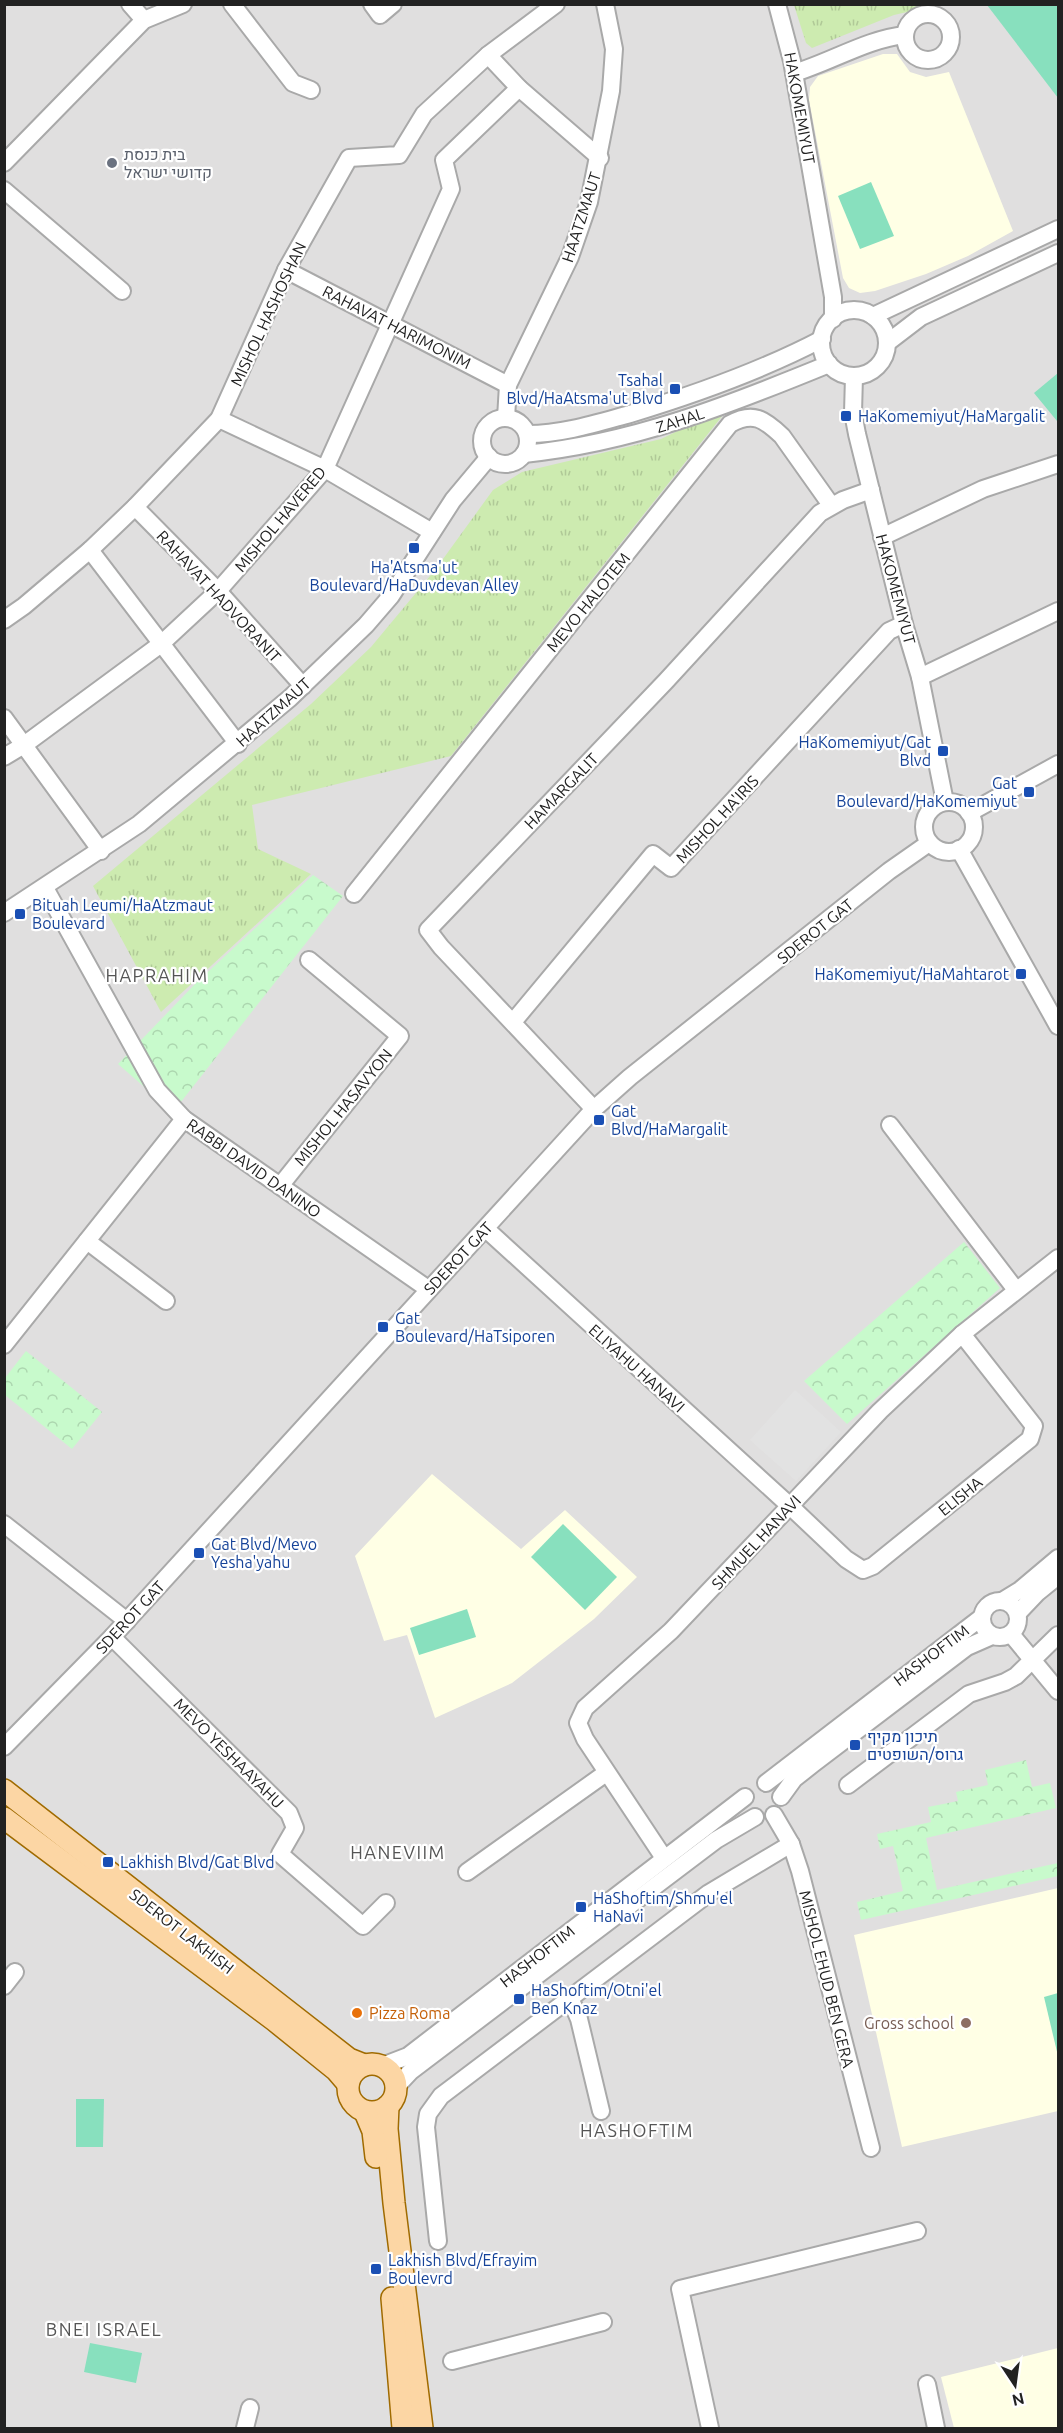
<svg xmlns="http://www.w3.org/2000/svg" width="1063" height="2433" viewBox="0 0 1063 2433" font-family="Ubuntu,Heebo,sans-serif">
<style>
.residential{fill:#e0dfdf}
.education{fill:#ffffe5}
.grass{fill:url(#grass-tufts)}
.park{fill:url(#park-crowns)}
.pitch{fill:#88e0be}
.parking{fill:#e2e2e2}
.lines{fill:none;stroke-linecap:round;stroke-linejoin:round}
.minor-casing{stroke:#a9a9a9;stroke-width:20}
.major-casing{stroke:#a06b00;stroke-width:24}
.minor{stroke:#fff;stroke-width:16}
.major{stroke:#fcd6a4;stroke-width:21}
.worship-dot{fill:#6b7280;stroke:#fff;stroke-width:2}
.transit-dot{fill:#1a4fb4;stroke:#fff;stroke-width:2}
.food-dot{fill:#e8710a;stroke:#fff;stroke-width:2}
.education-dot{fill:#8d6e63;stroke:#fff;stroke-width:2}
.labels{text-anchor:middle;stroke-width:4.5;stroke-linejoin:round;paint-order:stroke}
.street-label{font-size:16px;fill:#222;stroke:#fff}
.worship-label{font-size:16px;fill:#5b616d;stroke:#fff;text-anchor:start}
.transit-label{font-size:16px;fill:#164399;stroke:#fff;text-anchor:start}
.food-label{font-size:16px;fill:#c56008;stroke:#fff;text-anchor:start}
.education-label{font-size:16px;fill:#785e54;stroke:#fff;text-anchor:end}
.neighbourhood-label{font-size:18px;letter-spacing:1.5px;fill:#555;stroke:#fff}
</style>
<defs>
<pattern id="grass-tufts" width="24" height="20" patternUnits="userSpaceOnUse" patternTransform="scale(1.5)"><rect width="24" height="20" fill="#cdebb0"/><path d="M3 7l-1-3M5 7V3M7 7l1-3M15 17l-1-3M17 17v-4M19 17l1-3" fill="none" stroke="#b0c997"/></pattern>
<pattern id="park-crowns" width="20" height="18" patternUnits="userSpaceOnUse" patternTransform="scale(1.5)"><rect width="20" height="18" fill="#c8facc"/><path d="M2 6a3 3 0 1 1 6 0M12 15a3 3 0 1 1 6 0" fill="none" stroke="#acd6af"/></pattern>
</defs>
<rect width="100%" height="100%" fill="#f2efe9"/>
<rect class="residential" x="5" y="5" width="1053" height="2423"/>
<g class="education">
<path d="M883 54H897L910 72 926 77 949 72 1013 231 968 256 926 274 875 291 860 293 849 288 843 278 809 100 810 87 818 76Z"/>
<path d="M432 1474 521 1549 565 1510 637 1577 594 1619 512 1683 435 1718 407 1635 384 1641 355 1556Z"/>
<path d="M1058 1888V2111L902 2147 854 1935Z"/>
<path d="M1058 2348V2428H954L941 2377Z"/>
</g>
<g class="grass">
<path d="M794 5H938L894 15 812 48 806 43Z"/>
<path d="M731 405 451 756 252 805 258 849 311 874 161 1012 93 886 311 704 371 647 435 570 493 490 522 472 661 439Z"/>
</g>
<g class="park">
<path d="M313 875 343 896 173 1112 118 1064 198 981Z"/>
<path d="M964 1242 1000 1288 847 1424 804 1381Z"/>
<path d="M26 1351 102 1412 72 1449 5 1395V1378Z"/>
<path d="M1026 1760 1032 1787 1050 1783 1056 1808 926 1838 937 1890 1058 1863V1876L861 1920 857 1902 903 1891 893 1846 880 1849 877 1834 931 1822 928 1807 958 1801 956 1792 988 1785 985 1770Z"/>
</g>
<g class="pitch">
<path d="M987 5H1058V98Z"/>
<path d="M871 182 894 236 860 249 838 196Z"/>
<path d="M1058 373V419L1057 421 1034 393Z"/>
<path d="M563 1524 617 1577 585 1610 531 1557Z"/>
<path d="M467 1609 476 1637 419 1655 410 1628Z"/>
<path d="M1058 1993V2056L1044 1997Z"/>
<path d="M76 2099H104L103 2147H76Z"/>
<path d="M90 2343 142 2353 136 2383 84 2372Z"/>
</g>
<path class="parking" d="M795 1390 841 1432 796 1481 750 1440Z"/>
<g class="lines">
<g class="minor-casing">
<g id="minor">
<path d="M130 4 144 20"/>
<path d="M232 4 293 83 311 90"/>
<path d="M372 4 380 15 393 4"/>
<path d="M777 4 792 61 833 297V319"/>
<circle cx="928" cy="37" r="23"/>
<path d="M488 55 519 88 600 158"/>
<path d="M794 73C831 62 867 39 905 35"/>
<path d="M4 163 144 20 183 4"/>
<path d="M4 190 122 291"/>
<path d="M286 270 508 385"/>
<circle cx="854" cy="343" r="33"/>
<path d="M873 316 1058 229"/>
<path d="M887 343 921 317 1058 253"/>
<path d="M854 376 853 413 857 434 904 624 920 677 945 802"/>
<path d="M506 418 508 385 570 257 589 202 611 91 614 49 605 4"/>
<circle cx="505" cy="441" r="23"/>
<path d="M219 419 325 469 432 532"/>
<path d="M528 434C563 434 597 423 630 414 696 394 761 371 822 339"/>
<path d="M524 454C633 443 729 405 829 364"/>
<path d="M135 507 218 591 303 686"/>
<path d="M882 537 983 489 1058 464"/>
<path d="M90 550 238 744"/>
<path d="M4 620 24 606 90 550 135 507 219 419 286 270 349 158 399 155 424 114 488 55 556 4"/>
<path d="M920 677 1058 611"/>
<path d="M4 718 101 851"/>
<path d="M4 757 24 745 161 644 218 591 325 469 451 189 444 160 519 88"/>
<circle cx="949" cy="827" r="25"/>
<path d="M969 813 1058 764"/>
<path d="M959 849 1058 1026"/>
<path d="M45 888 157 1090 184 1119 428 1289"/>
<path d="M354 894 730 424C753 411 764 419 782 436L831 505"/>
<path d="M4 913 139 824 290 698 366 625 391 596 453 500 489 457"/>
<path d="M513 1022 653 854 671 868 889 631 904 624"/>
<path d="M594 1109 441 947 428 930 666 681 820 513 843 500 871 490"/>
<path d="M890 1125 1016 1290"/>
<path d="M280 1186 400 1036 309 960"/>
<path d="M486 1229 790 1506 846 1559 863 1570 873 1566 1030 1439 1034 1426 962 1334"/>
<path d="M87 1241 166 1301"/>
<path d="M4 1345 184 1119"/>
<path d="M4 1524 127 1621"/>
<circle cx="1000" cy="1619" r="18"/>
<path d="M1002 1601 1020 1590 1058 1558"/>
<path d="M1018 1613 1037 1593 1058 1576"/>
<path d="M1011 1634 1058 1691"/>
<path d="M112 1637 289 1813 295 1828 280 1854 363 1926 386 1903"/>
<path d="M4 1747 112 1637 594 1109 630 1077 889 871 929 843"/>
<path d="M766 1783 982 1617"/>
<path d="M848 1785 969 1694 1005 1682 1016 1676 1058 1635"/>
<path d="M781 1797 794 1779 813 1764 967 1647 992 1636"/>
<path d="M774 1815 791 1844 800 1871 871 2148"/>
<path d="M664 1858 585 1739 578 1723 585 1708 671 1631 880 1411 962 1334 1058 1258"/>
<path d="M467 1872 606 1773"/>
<path d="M4 1986 15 1972"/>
<path d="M570 1998 579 2019 601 2111"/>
<path d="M382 2066 408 2056 745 1797"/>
<path d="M396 2087 411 2071 716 1840 755 1817"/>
<path d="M438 2241 426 2127 428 2114 441 2096 709 1893 791 1844"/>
<path d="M452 2361 603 2322"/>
<path d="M927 2384 936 2428"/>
<path d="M245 2428 250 2408"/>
<path d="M710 2428 680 2289 917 2231"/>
</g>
</g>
<g class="major-casing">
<g id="major">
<path d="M4 1790 349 2059 364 2065"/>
<path d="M4 1818 274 2020 336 2070 348 2084"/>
<circle cx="372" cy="2088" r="24"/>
<path d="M388 2106 387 2129 394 2203 422 2428"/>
<path d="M365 2112 373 2131 376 2157"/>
<path d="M392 2298 403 2428"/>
</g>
</g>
<use href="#minor" class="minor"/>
<use href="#major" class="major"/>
</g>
<circle class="worship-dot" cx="112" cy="163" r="6"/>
<g class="transit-dot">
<rect x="669" y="383" width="12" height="12" rx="3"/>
<rect x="840" y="410" width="12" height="12" rx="3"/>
<rect x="408" y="542" width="12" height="12" rx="3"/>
<rect x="937" y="745" width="12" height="12" rx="3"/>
<rect x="1023" y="786" width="12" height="12" rx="3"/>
<rect x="14" y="908" width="12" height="12" rx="3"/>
<rect x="1015" y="968" width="12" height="12" rx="3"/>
<rect x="593" y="1114" width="12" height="12" rx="3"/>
<rect x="377" y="1321" width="12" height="12" rx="3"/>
<rect x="193" y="1547" width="12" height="12" rx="3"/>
<rect x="849" y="1739" width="12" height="12" rx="3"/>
<rect x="102" y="1856" width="12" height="12" rx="3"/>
<rect x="575" y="1901" width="12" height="12" rx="3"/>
<rect x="513" y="1993" width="12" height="12" rx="3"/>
<rect x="370" y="2263" width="12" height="12" rx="3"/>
</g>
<circle class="food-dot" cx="357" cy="2013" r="6"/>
<circle class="education-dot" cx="966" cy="2023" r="6"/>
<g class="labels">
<g class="street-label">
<text transform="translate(800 108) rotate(80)" y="6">HAKOMEMIYUT</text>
<text transform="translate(581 217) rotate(-72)" y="6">HAATZMAUT</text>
<text transform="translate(268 314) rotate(-65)" y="6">MISHOL HASHOSHAN</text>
<text transform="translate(397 327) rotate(27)" y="6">RAHAVAT HARIMONIM</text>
<text transform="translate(680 420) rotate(-18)" y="6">ZAHAL</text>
<text transform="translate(280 519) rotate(-50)" y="6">MISHOL HAVERED</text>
<text transform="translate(896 589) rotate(75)" y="6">HAKOMEMIYUT</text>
<text transform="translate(219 596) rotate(47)" y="6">RAHAVAT HADVORANIT</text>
<text transform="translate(588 602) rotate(-51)" y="6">MEVO HALOTEM</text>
<text transform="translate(273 712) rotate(-42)" y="6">HAATZMAUT</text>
<text transform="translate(561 791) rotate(-46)" y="6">HAMARGALIT</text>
<text transform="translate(717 819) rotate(-47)" y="6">MISHOL HA'IRIS</text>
<text transform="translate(815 931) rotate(-39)" y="6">SDEROT GAT</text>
<text transform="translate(343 1107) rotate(-51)" y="6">MISHOL HASAVYON</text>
<text transform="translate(254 1168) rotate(35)" y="6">RABBI DAVID DANINO</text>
<text transform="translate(458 1258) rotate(-47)" y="6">SDEROT GAT</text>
<text transform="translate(637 1368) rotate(42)" y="6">ELIYAHU HANAVI</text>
<text transform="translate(960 1496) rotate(-39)" y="6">ELISHA</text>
<text transform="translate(756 1542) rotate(-47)" y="6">SHMUEL HANAVI</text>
<text transform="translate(130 1617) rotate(-47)" y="6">SDEROT GAT</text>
<text transform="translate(931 1655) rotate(-37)" y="6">HASHOFTIM</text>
<text transform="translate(229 1753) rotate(45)" y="6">MEVO YESHAAYAHU</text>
<text transform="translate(182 1931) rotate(38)" y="6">SDEROT LAKHISH</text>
<text transform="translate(537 1956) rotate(-38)" y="6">HASHOFTIM</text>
<text transform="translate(827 1979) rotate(76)" y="6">MISHOL EHUD BEN GERA</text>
</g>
<g class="worship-label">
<text x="124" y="160">בית כנסת<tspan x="124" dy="18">קדושי ישראל</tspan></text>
</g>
<g class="transit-label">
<text x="663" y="386" text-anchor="end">Tsahal<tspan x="663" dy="18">Blvd/HaAtsma'ut Blvd</tspan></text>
<text x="858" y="422">HaKomemiyut/HaMargalit</text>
<text x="414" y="573" text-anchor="middle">Ha'Atsma'ut<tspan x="414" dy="18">Boulevard/HaDuvdevan Alley</tspan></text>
<text x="931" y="748" text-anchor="end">HaKomemiyut/Gat<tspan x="931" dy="18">Blvd</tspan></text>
<text x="1017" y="789" text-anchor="end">Gat<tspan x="1017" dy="18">Boulevard/HaKomemiyut</tspan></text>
<text x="32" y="911">Bituah Leumi/HaAtzmaut<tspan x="32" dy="18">Boulevard</tspan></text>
<text x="1009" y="980" text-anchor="end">HaKomemiyut/HaMahtarot</text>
<text x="611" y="1117">Gat<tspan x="611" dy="18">Blvd/HaMargalit</tspan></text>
<text x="395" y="1324">Gat<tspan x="395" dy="18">Boulevard/HaTsiporen</tspan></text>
<text x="211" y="1550">Gat Blvd/Mevo<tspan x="211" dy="18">Yesha'yahu</tspan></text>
<text x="867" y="1742">תיכון מקיף<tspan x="867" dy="18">גרוס/השופטים</tspan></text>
<text x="120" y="1868">Lakhish Blvd/Gat Blvd</text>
<text x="593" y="1904">HaShoftim/Shmu'el<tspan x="593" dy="18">HaNavi</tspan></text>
<text x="531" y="1996">HaShoftim/Otni'el<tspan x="531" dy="18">Ben Knaz</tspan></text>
<text x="388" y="2266">Lakhish Blvd/Efrayim<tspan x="388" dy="18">Boulevrd</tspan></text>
</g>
<g class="food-label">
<text x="369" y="2019">Pizza Roma</text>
</g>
<g class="education-label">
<text x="954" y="2029">Gross school</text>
</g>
<g class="neighbourhood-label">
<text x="157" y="982">HAPRAHIM</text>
<text x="398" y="1859">HANEVIIM</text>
<text x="637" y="2137">HASHOFTIM</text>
<text x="104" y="2336">BNEI ISRAEL</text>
</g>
</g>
<rect width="1063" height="2433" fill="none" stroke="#222222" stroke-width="12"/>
<g transform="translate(1015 2385) rotate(167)" stroke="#ffffff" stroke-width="4.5" paint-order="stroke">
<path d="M0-4.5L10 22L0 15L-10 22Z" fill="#222222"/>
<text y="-9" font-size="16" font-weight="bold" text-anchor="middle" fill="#222222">N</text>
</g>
</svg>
